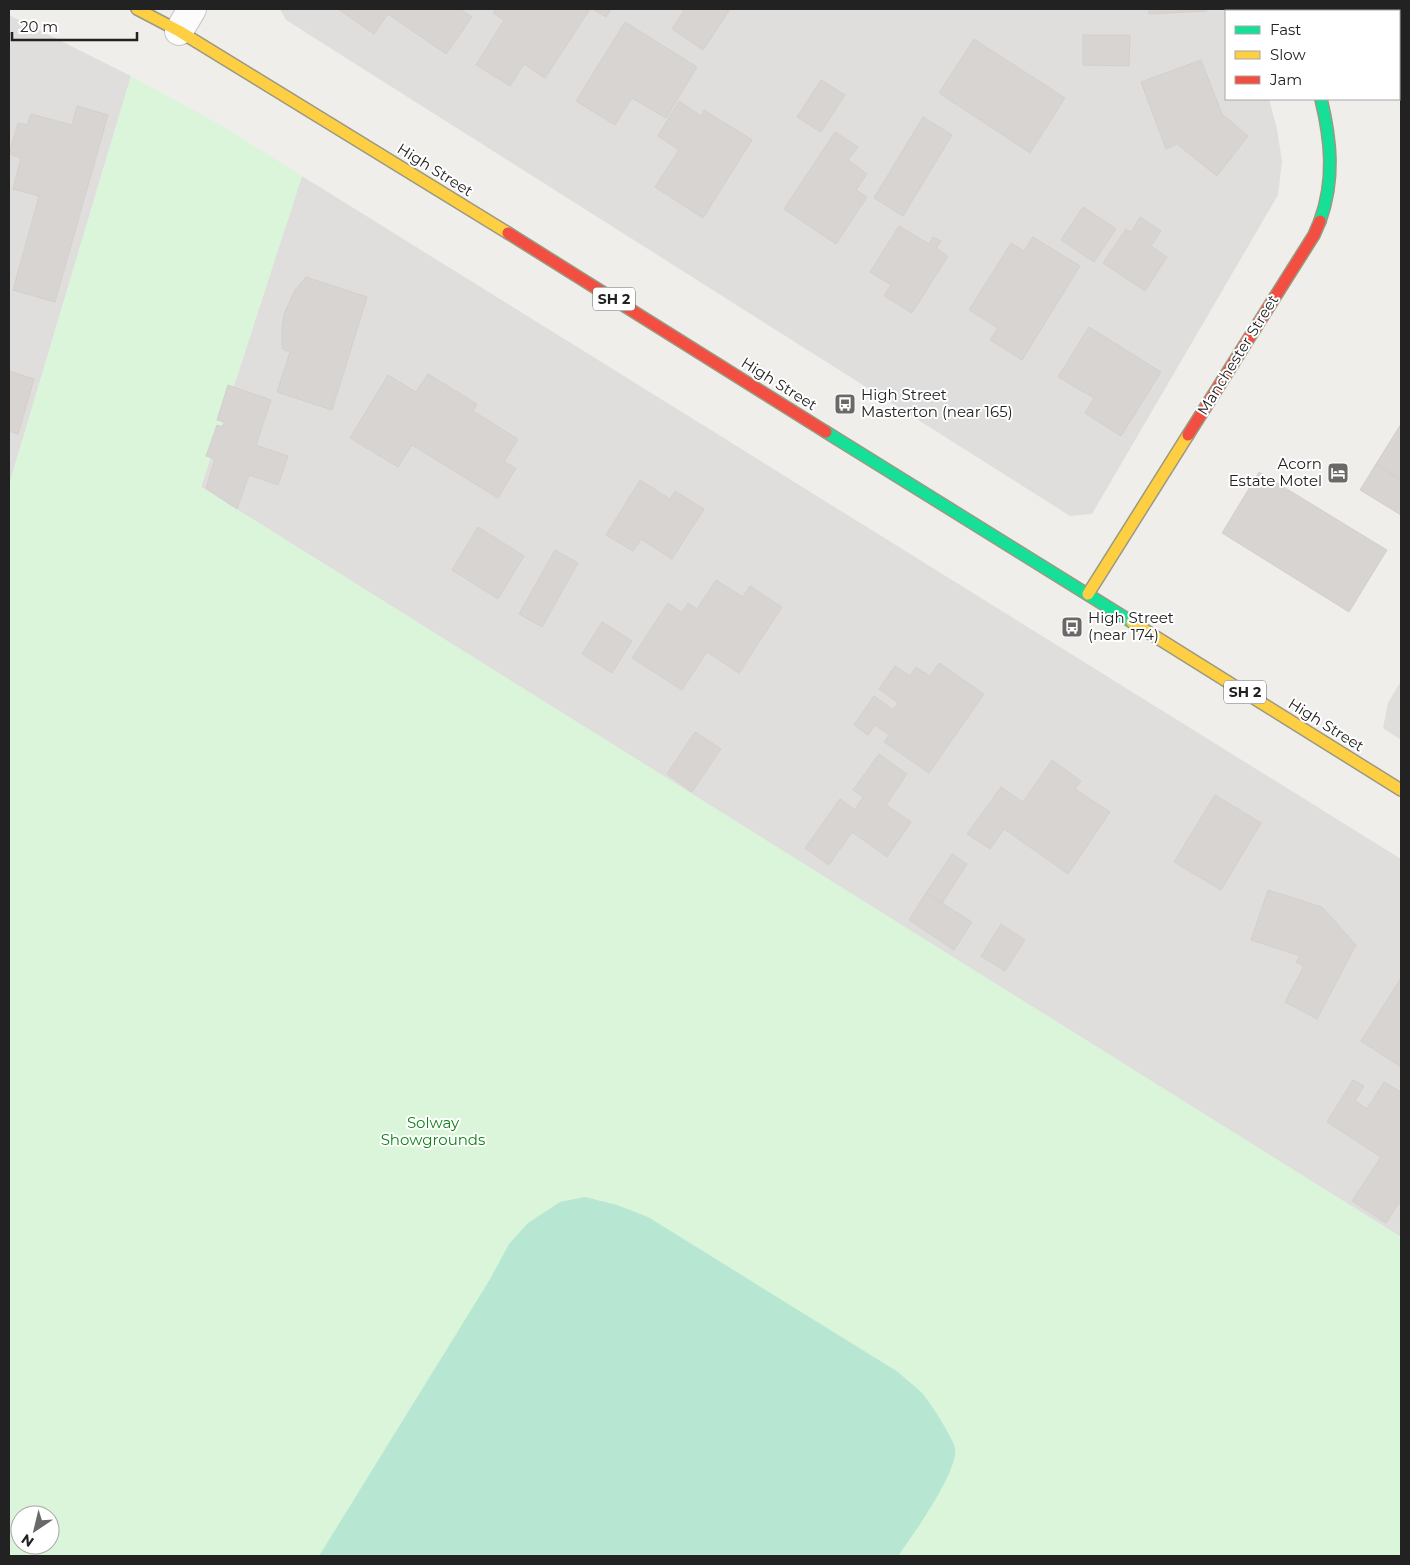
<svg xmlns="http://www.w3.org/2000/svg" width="1410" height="1565" viewBox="0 0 1410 1565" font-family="Montserrat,sans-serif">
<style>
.residential{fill:#dfdedc}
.park{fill:#daf5da;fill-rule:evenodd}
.pitch{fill:#b7e6d2}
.building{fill:#d7d4d2;stroke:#d3d0cc}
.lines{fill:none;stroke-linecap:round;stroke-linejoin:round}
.street-casing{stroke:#c9c8c7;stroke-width:30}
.fast-casing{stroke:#999a82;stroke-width:14}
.slow-casing{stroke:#999a82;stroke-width:14}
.jam-casing{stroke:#999a82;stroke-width:14}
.street{stroke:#fdfcfc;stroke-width:28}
.fast{stroke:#16e098;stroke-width:11}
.slow{stroke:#ffcf43;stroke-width:11}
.jam{stroke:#f24e42;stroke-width:11}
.labels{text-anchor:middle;stroke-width:4;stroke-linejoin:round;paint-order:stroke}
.shield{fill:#fff;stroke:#646464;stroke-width:1}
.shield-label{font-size:14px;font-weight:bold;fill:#222}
.street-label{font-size:15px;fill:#222;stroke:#fff}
.poi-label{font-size:15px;fill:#222;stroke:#fff;text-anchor:start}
.park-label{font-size:15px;fill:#0c8416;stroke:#fff}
</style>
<rect width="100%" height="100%" fill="#f0eeeb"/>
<g class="residential">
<path d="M280 9H1250L1251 11H1226V99H1269L1277 129 1282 161 1278 195 1092 514 1070 516 286 20Z"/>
<path d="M9 15 131 76 9 485Z"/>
<path d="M302 176 1401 859V1237L201 487Z"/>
<path d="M1401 681V740L1383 728 1388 703Z"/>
</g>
<path class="park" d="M131 76 217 123 302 176 201 487 1401 1237V1556H9V485ZM20 1515H50V1545H20Z"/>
<path class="pitch" d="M585 1197 617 1205 648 1217 898 1372C905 1379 914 1385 921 1392 929 1400 953 1438 955 1448 959 1471 912 1536 898 1556H319L489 1281 509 1244 528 1223 560 1202Z"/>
<g class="building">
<path d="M338 9H460L472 17 446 54 388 14 374 34Z"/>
<path d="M496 9H590L545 78 524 64 510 86 476 65 504 20 493 13Z"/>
<path d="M592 9H611L606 17Z"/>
<path d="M685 9H730L703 50 672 29Z"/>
<path d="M1149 9H1206V11L1149 14Z"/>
<path d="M625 22 697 67 666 118 632 98 615 125 576 101Z"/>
<path d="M1083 35H1130L1129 66 1083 65Z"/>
<path d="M974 39 1065 98 1030 153 939 93Z"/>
<path d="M1201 60 1222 114 1248 136 1217 176 1177 144 1166 149 1141 82Z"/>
<path d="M821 80 845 95 821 132 797 117Z"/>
<path d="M679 101 701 116 704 110 752 140 703 218 655 187 679 150 658 136Z"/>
<path d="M77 106 108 115 55 302 13 290 39 196 13 189 21 158 9 154 18 123 27 125 31 114 72 125Z"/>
<path d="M923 117 952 135 903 216 874 198Z"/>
<path d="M835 132 858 147 848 160 867 174 856 190 867 197 836 244 784 209Z"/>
<path d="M1083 207 1116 229 1094 262 1061 240Z"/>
<path d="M1140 217 1161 231 1151 246 1167 257 1145 291 1103 263 1126 229 1131 232Z"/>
<path d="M899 226 929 244 933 237 941 241 936 248 948 256 912 313 884 296 891 285 870 272Z"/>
<path d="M1033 237 1080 266 1022 360 990 340 998 328 969 310 1011 243 1024 251Z"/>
<path d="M306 277 367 297 332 410 277 392 290 352 283 349 282 344V327L284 314 295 290Z"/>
<path d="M1089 327 1161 372 1121 436 1085 413 1094 398 1058 377Z"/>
<path d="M9 371 34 379 18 434 9 431Z"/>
<path d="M428 374 477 404 473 411 518 439 504 462 516 468 498 498 412 445 398 467 350 438 388 375 416 392Z"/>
<path d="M228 385 271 400 256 445 288 456 278 485 249 475 237 509 206 488 215 459 206 456 217 425 223 427 225 422 217 420Z"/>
<path d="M1401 424V480L1376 464Z"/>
<path d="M1376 464 1401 480V515L1360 490Z"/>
<path d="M1259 472 1387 550 1349 612 1222 533Z"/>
<path d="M640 480 670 499 675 491 704 509 672 559 641 539 633 551 606 535Z"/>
<path d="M478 527 524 556 498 599 452 570Z"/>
<path d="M555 550 578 563 542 627 519 614Z"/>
<path d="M716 580 743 597 750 586 782 607 739 673 707 652 682 690 632 658 668 603 682 613 688 603 697 609Z"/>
<path d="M602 622 632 641 612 673 582 654Z"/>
<path d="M939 663 984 694 929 773 884 742 889 735 875 725 868 735 854 725 874 696 893 710 898 703 879 689 895 666 910 676 916 667 930 676Z"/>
<path d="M695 732 721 749 692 792 667 774Z"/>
<path d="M879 754 907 774 886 805 911 822 887 857 852 832 829 865 805 848 840 799 855 810 863 797 853 790Z"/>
<path d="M1052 760 1081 781 1075 789 1110 812 1068 874 1004 829 990 849 967 834 1001 787 1023 802Z"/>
<path d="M1215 795 1261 823 1221 890 1174 862Z"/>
<path d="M952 854 967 864 942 903 926 893Z"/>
<path d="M1268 890 1322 907 1356 945 1317 1019 1285 1002 1304 966 1296 962 1300 956 1251 940Z"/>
<path d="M926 893 972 922 954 950 909 920Z"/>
<path d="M1001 924 1025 940 1005 971 981 956Z"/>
<path d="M1401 978V1067L1361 1041Z"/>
<path d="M1353 1080 1364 1086 1355 1101 1367 1109 1384 1082 1401 1092V1118L1399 1121 1401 1123V1200L1386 1223 1352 1201 1381 1157 1327 1122Z"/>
</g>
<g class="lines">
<g class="street-casing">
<g id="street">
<path d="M1290 9V11"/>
<path d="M179 31 192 9"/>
</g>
</g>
<g class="fast-casing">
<g id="fast">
<path d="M1320 221C1335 180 1331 140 1321 99"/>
<path d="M826 432 1132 622"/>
</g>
</g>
<g class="slow-casing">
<g id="slow">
<path d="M137 9 179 31 508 233"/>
<path d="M1088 594 1188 435"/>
<path d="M1132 622 1401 790"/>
</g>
</g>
<g class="jam-casing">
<g id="jam">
<path d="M508 233 826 432"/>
<path d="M1188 435 1314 235 1320 221"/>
</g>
</g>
<use href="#street" class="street"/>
<use href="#fast" class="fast"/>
<use href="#slow" class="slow"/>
<use href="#jam" class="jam"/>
</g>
<defs>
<g id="bus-square" transform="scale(1.125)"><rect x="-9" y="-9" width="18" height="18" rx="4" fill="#6a6968" stroke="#fff"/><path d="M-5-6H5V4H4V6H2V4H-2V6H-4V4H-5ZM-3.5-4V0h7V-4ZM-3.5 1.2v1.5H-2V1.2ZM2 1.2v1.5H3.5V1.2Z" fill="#fff"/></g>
<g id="hotel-square" transform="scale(1.125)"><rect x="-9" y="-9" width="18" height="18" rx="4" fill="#6a6968" stroke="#fff"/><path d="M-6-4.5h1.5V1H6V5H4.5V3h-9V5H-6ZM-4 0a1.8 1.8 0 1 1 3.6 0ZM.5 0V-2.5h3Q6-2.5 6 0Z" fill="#fff"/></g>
</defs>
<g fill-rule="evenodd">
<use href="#bus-square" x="845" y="404"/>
<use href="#hotel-square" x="1338" y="473"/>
<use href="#bus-square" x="1072" y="627"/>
</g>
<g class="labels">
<g class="shield">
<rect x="593" y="287.5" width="42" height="23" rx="4"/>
<rect x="1224" y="680.5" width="42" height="23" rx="4"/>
</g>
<g class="shield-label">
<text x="614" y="304">SH 2</text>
<text x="1245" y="697">SH 2</text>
</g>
<g class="street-label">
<text transform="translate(435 170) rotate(32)" y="5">High Street</text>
<text transform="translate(1238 355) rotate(-58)" y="5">Manchester Street</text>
<text transform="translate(779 384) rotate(32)" y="5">High Street</text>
<text transform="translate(1326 725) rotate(32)" y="5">High Street</text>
</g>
<g class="poi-label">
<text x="861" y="400">High Street<tspan x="861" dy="17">Masterton (near 165)</tspan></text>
<text x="1322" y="469" text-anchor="end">Acorn<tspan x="1322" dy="17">Estate Motel</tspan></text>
<text x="1088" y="623">High Street<tspan x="1088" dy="17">(near 174)</tspan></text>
</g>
<g class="park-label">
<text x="433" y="1128">Solway<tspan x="433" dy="17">Showgrounds</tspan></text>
</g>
</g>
<rect width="1410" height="1565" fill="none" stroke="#222222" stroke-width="20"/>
<rect x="1225" y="10" width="175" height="90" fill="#ffffff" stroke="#a7a7a7"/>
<rect x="1235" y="26" width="25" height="8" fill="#16e098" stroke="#a7a7a7"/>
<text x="1270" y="35" font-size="15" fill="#222222">Fast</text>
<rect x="1235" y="51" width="25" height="8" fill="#ffcf43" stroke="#a7a7a7"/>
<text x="1270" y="60" font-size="15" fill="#222222">Slow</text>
<rect x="1235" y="76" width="25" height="8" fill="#f24e42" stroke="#a7a7a7"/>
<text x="1270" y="85" font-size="15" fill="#222222">Jam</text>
<g transform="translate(35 1530) rotate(215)"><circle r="24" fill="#ffffff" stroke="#a7a7a7"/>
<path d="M0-4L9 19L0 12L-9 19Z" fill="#6a6968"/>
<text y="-8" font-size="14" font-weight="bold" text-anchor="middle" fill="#222222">N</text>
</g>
<path d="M12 32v8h125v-8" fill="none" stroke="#222222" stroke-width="2.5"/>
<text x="20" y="32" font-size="15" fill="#222222" stroke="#ffffff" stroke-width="4" paint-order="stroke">20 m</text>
</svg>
